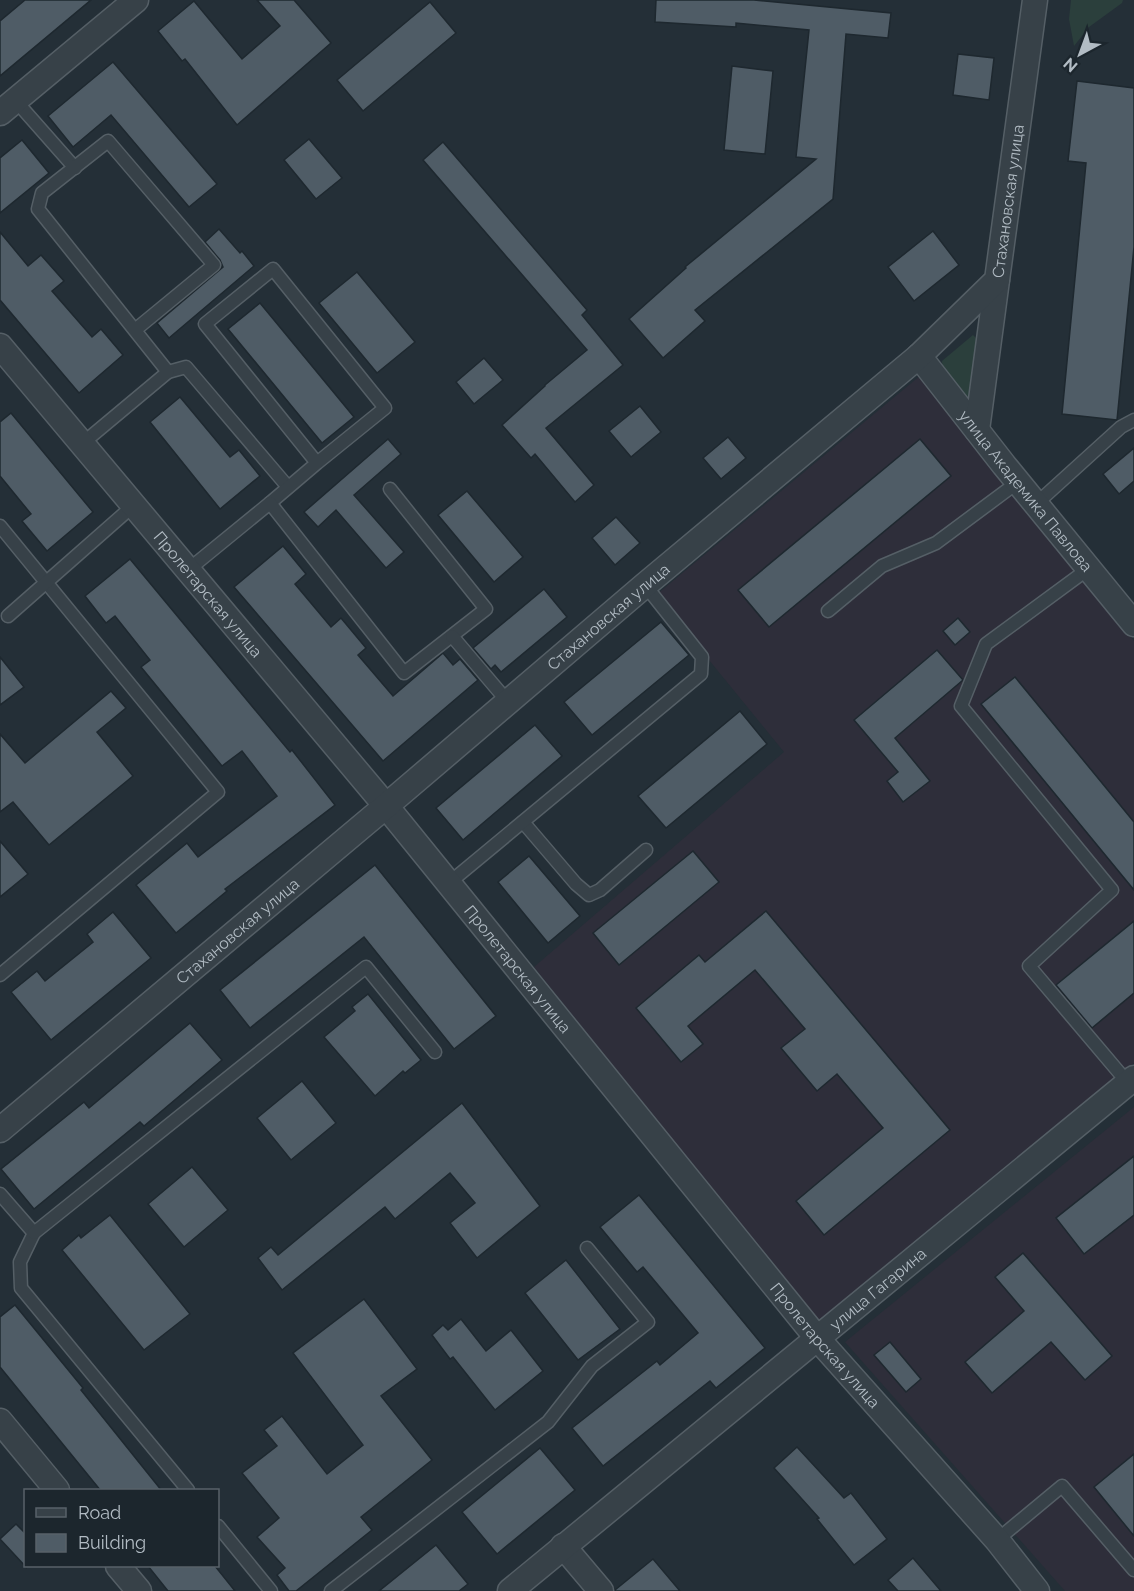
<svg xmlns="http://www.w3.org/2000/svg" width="1134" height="1591" viewBox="0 0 1134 1591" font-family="Raleway,sans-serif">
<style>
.medical{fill:#2e2e3a}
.green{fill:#2b3f3c}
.building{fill:#4f5c66;stroke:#1e282f;stroke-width:1.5}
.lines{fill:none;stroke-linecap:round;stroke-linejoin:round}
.service-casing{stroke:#555f66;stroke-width:15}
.minor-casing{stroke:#555f66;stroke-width:27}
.service{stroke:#374148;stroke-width:12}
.minor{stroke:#374148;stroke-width:24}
.labels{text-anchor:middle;stroke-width:4.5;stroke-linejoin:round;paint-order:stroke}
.street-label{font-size:16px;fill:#b2bcc4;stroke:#1c262d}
</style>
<rect width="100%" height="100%" fill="#242f37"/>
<g class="medical">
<path d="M921 375 1134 641V1063L817 1323 534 967 784 752 656 595Z"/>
<path d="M1134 1107V1591H1065L845 1342Z"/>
</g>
<g class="green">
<path d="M1071 0H1123L1122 3 1089 27 1074 46 1069 19Z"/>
<path d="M973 335 983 345 969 399 943 374 942 361Z"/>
</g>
<g class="building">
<path d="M25 0H91L0 76V21Z"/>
<path d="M257 0H294L331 43 237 125 185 59 182 61 158 31 194 1 242 59 280 26Z"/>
<path d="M656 0H754L891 13 888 38 846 34 833 199 695 310 705 321 663 358 629 319 686 268 685 267 816 159 796 157 809 30 736 23V27L655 22Z"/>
<path d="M430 2 456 33 363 111 337 80Z"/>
<path d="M958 54 994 58 989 100 953 95Z"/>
<path d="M113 62 217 184 189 207 111 115 73 147 48 116Z"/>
<path d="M732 66 773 71 765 154 724 150Z"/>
<path d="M1077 81 1134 88V247L1117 420 1062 414 1086 163 1068 161Z"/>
<path d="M309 139 342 178 316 199 284 160Z"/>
<path d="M22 140 49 173 0 213V158Z"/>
<path d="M443 142 587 310 582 315 623 365 546 428 594 485 575 502 535 454 531 458 502 425 545 386V385L587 350 423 160Z"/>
<path d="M219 229 240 253 242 251 254 266 169 338 157 323 223 267 220 260 205 242Z"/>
<path d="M933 231 959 265 914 301 888 267Z"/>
<path d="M0 232 28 266 41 255 64 281 52 291 92 337 101 329 123 355 79 393 0 300Z"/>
<path d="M357 272 415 342 377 373 319 303Z"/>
<path d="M260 303 354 417 322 443 228 329Z"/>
<path d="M484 358 503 380 474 404 456 382Z"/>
<path d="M180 397 230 457 239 450 260 476 220 509 150 422Z"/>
<path d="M640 406 661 432 631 457 609 431Z"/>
<path d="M11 413 93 512 47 551 22 521 31 514 0 476V422Z"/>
<path d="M728 437 746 458 721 479 703 458Z"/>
<path d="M388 439 401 454 354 495 404 552 386 568 336 510 318 527 304 512Z"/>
<path d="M920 439 951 476 769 627 738 590Z"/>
<path d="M1134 448V481L1119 494 1103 474Z"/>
<path d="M467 491 523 557 494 582 438 515Z"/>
<path d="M616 517 640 543 615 565 592 538Z"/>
<path d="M283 546 306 574 295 584 331 627 341 618 366 648 358 655 393 696 443 653 453 665 460 659 478 680 383 761 234 587Z"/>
<path d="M130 559 290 752 292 750 335 805 225 889 227 891 176 933 136 885 187 843 198 857 277 796 242 751 222 766 141 667 150 660 115 616 106 623 85 596Z"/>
<path d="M544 589 567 617 501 672 495 665 491 669 473 648Z"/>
<path d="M958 618 970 632 955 645 943 631Z"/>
<path d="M661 622 689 655 592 735 564 702Z"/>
<path d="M937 650 963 680 895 738 930 781 903 802 887 781 898 772 854 720Z"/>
<path d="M0 657 24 687 0 705Z"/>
<path d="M1015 677 1134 822V890L981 704Z"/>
<path d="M111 691 126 708 97 732 133 776 49 845 13 802 0 812V734L25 763Z"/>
<path d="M740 711 767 744 666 828 638 796Z"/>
<path d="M535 725 562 756 463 840 436 808Z"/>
<path d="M0 841 28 874 0 897Z"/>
<path d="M693 851 719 882 619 965 593 933Z"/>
<path d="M529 856 580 916 548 943 498 882Z"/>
<path d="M375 865 496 1016 454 1049 364 937 250 1028 220 990Z"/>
<path d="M766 911 950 1130 824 1235 796 1201 883 1128 837 1074 817 1091 781 1048 805 1029 755 970 688 1026 703 1044 681 1062 636 1008 699 955 705 962Z"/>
<path d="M113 912 151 958 51 1040 11 992 37 971 45 981 93 942 87 934Z"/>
<path d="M1134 921V993L1092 1028 1056 985Z"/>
<path d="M368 994 421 1060 405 1073 403 1071 375 1096 324 1037 355 1011 352 1007Z"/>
<path d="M190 1023 222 1060 144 1126 140 1122 34 1209 1 1169 84 1102 89 1108Z"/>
<path d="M302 1081 336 1123 291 1160 257 1118Z"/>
<path d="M462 1103 540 1206 477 1258 450 1223 475 1203 450 1173 395 1219 385 1207 282 1290 258 1258 271 1247 278 1255Z"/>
<path d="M1134 1156V1215L1084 1254 1056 1218Z"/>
<path d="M192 1167 228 1210 184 1247 148 1204Z"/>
<path d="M639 1195 765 1348 716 1388 710 1381 603 1466 572 1428 657 1361 660 1365 698 1333 643 1267 637 1272 600 1227Z"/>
<path d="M110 1215 190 1314 144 1350 62 1250 79 1235 81 1238Z"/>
<path d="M1023 1253 1112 1356 1085 1380 1051 1342 992 1393 965 1362 1024 1311 995 1277Z"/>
<path d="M566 1260 620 1329 578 1360 525 1293Z"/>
<path d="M364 1299 417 1369 381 1396 432 1460 361 1517 372 1530 296 1591H289L277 1575 285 1568 257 1537 279 1518 242 1473 277 1446 264 1430 282 1416 327 1474 363 1445 293 1353Z"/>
<path d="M15 1305 83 1388 81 1390 162 1491H101L0 1367V1317Z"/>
<path d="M461 1319 486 1351 511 1330 543 1371 495 1410 453 1357 450 1359 432 1335 443 1325 448 1330Z"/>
<path d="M890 1342 921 1379 906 1392 874 1355Z"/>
<path d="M797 1447 844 1498 851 1493 887 1539 854 1565 817 1519 819 1518 774 1468Z"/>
<path d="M540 1448 575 1490 497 1554 462 1512Z"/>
<path d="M1134 1454V1536L1094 1487Z"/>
<path d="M16 1524 26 1534V1567L0 1539Z"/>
<path d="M436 1545 468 1584 459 1591H379Z"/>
<path d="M913 1558 941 1591H898L888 1580Z"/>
<path d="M653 1559 680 1591H615V1590Z"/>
<path d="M148 1566H215L235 1591H168Z"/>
</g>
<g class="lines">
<g class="service-casing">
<g id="service">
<path d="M15 100 75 168"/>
<path d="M168 372 186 367 288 487"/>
<path d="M83 443 168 372 38 209 42 193 108 141 214 265 135 330"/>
<path d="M270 503 317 463 205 324 273 269 385 408 317 463"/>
<path d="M1036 504 1121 427 1134 420"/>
<path d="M0 526 218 792 0 975"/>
<path d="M1088 569 986 644 961 706 1112 890 1029 966 1128 1083"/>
<path d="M188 570 270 503 404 673 486 609 390 489"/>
<path d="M828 611 882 566 936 543 1018 482"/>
<path d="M8 616 134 505"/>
<path d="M452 636 508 702"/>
<path d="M523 822 576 884 589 895 600 890 646 850"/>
<path d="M449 883 701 674 702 657 645 585"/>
<path d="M0 1194 34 1233 20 1262 21 1288 188 1490"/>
<path d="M34 1233 366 967 435 1052"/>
<path d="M218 1526 271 1591"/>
<path d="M997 1540 1062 1486 1134 1570"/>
<path d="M331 1591 548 1422 592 1366 648 1322 587 1248"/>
</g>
</g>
<g class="minor-casing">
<g id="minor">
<path d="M0 113 136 0"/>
<path id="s1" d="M0 346 386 806 817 1338 997 1540 1037 1591"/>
<path id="s2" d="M919 356 1004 465 1134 624"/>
<path d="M977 430 997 280"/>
<path id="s3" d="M0 1130 386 806 645 585 919 356 997 280 1035 0"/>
<path d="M0 1421 57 1490"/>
<path d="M563 1546 601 1591"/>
<path d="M118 1566 139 1591"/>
<path id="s4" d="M510 1591 1134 1078"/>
</g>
</g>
<use href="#service" class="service"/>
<use href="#minor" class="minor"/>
</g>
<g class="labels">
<g class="street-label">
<text dy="6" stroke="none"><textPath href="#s3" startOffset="1390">Стахановская улица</textPath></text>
<text dy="6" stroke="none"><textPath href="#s2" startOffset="172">улица Академика Павлова</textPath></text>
<text dy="6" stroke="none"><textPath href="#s1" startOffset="324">Пролетарская улица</textPath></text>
<text dy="6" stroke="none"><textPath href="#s3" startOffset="796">Стахановская улица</textPath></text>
<text dy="6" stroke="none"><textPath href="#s3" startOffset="310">Стахановская улица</textPath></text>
<text dy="6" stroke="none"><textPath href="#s1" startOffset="810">Пролетарская улица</textPath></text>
<text dy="6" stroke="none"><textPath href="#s4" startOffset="476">улица Гагарина</textPath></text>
<text dy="6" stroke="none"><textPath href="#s1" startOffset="1296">Пролетарская улица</textPath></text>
</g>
</g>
<rect x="24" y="1489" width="195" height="78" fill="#1c262d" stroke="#586269" stroke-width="1.5"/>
<rect x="36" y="1508" width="30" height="9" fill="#374148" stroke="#586269" stroke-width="1.5"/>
<text x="78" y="1519" font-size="18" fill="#b2bcc4">Road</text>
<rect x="36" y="1534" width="30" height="18" fill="#4f5c66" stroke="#586269" stroke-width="1.5"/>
<text x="78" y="1549" font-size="18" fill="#b2bcc4">Building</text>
<g transform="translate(1080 54) rotate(221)" stroke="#1c262d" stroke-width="4.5" paint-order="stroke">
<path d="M0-4.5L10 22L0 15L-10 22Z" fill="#b2bcc4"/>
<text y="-9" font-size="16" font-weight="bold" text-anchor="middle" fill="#b2bcc4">N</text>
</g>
</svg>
